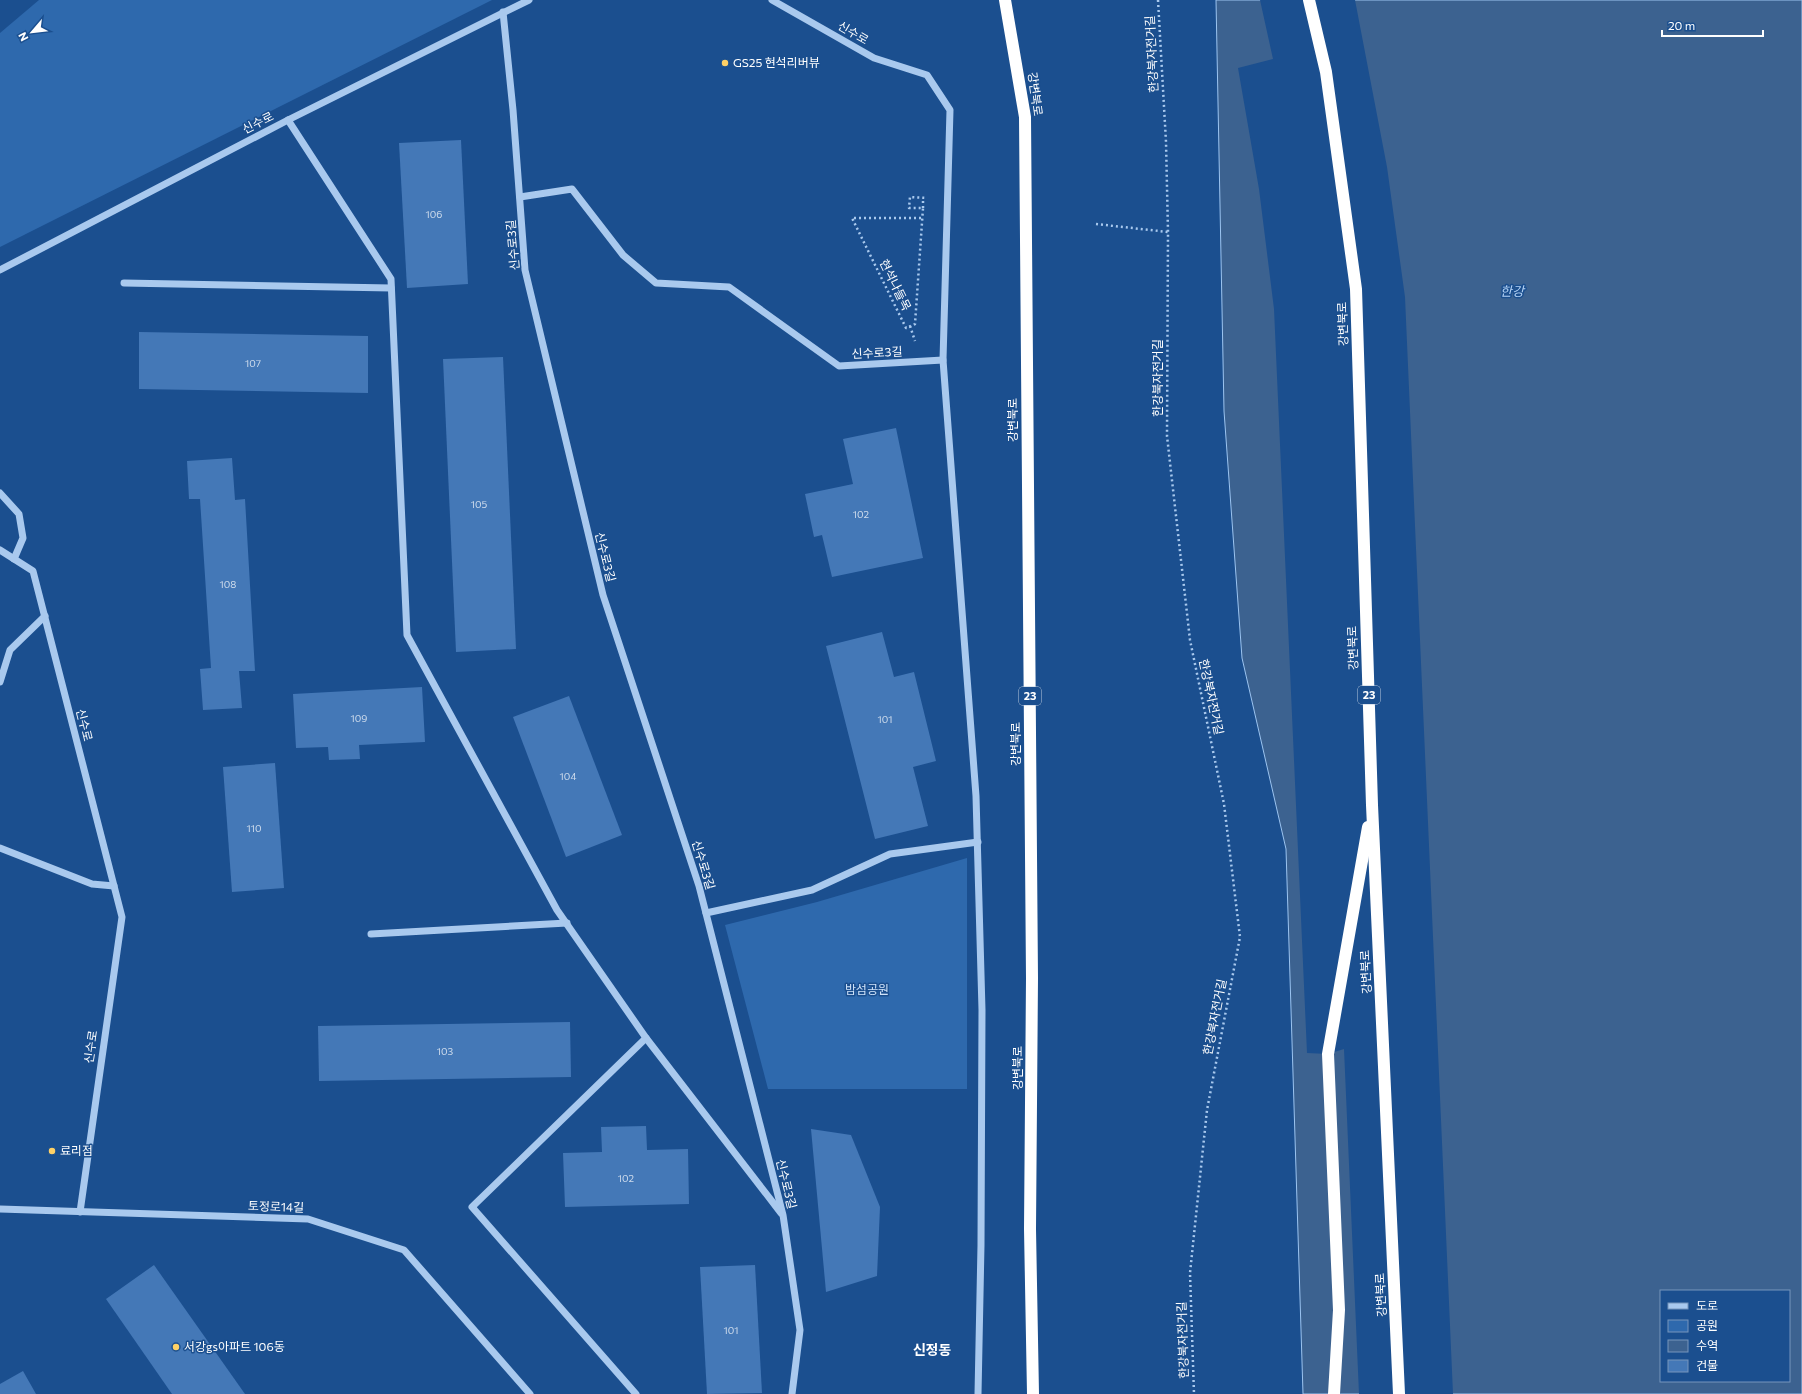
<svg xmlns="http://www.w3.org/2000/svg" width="1802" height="1394" viewBox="0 0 1802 1394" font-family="Commissioner,'Noto Sans KR',sans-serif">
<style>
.green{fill:#2e69ad}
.water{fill:#3c6290;stroke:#9cc4f0;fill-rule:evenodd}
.pier{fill:#1b4f8f}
.building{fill:#4478b7}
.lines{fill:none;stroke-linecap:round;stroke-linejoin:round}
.path{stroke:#a9c9ee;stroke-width:2.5;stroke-dasharray:2 3;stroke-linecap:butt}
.minor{stroke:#a9c9ee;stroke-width:7}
.highway{stroke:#fff;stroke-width:12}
.poi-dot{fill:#ffd166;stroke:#1b4f8f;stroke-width:1.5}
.labels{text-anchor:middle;stroke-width:3;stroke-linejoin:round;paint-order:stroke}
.number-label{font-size:10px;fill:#d0dded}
.shield{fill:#1b4f8f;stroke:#bbcadd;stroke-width:1}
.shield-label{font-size:11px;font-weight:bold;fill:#fff}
.street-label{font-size:12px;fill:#fff;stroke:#1b4f8f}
.poi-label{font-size:12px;fill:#fff;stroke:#1b4f8f;text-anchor:start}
.park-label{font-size:12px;fill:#cfe3fa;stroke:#1b4f8f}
.water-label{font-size:13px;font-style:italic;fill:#b5d3f5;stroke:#1b4f8f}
.quarter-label{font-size:14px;font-weight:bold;fill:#fff;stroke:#1b4f8f}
</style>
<rect width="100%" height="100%" fill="#1b4f8f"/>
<g class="green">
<path d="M39 0H492L0 247V33Z"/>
<path d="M967 858V1089H768L725 925 817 902Z"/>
</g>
<path class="water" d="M1216 0H1802V1394H1303L1286 849 1242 658 1224 411ZM1661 1291H1789V1381H1661Z"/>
<path class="pier" d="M1260 0H1355L1387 167 1405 297 1453 1394H1359L1344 1049 1328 1054 1307 1053 1274 309 1259 189 1238 68 1273 59Z"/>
<g class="building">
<path d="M461 140 468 284 407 288 399 143Z"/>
<path d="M139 332 368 336V393L139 389Z"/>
<path d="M503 357 516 649 456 652 443 359Z"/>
<path d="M896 428 923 558 832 577 822 535 814 537 805 494 853 484 843 439Z"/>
<path d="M232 458 235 500 245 499 255 671H239L242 708 203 710 200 669 211 668 200 499H189L187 461Z"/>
<path d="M882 632 894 677 914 672 936 761 913 767 928 826 875 839 826 646Z"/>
<path d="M422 687 425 742 359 745 360 759 329 760 328 747 296 748 293 694Z"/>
<path d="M569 696 622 835 566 857 513 717Z"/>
<path d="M275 763 284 888 232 892 223 767Z"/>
<path d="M570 1022 571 1077 319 1081 318 1026Z"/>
<path d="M646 1126 647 1150 688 1149 689 1204 565 1207 563 1153 602 1152 601 1127Z"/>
<path d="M811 1129 851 1135 880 1207 877 1276 826 1292Z"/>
<path d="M154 1265 245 1394H172L106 1299Z"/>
<path d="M755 1265 762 1393 707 1394 700 1267Z"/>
<path d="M23 1371 36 1394H0V1384Z"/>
</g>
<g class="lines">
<g class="path">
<path d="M1158 0 1166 142 1168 232 1167 436 1190 640 1224 804 1240 937 1207 1110 1190 1273 1194 1394"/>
<path d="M923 208V198"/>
<path d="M921 218H852L906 328 915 324 923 208H909L910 197 927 198"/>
<path d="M1096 224 1168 232"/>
<path d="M910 326 915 341"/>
</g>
<g class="minor">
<path d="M772 0 874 58 927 75 950 110 943 360 976 796 982 1010 981 1245 978 1394"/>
<path d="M503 12 513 110 525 270 603 595 699 886 783 1215 800 1330 792 1394"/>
<path d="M288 120 391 279 407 635 557 910 646 1038 781 1213"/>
<path d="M520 197 572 189 623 255 656 283 729 287 839 366 943 360"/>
<path d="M0 270 288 120 529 0"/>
<path d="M124 283 391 288"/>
<path d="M0 493 19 514 23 538 14 559"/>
<path d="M0 550 33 571 122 917 80 1212"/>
<path d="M0 682 10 650 45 616"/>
<path d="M0 848 92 884 114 886"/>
<path d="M706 913 812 890 890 854 978 842"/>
<path d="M371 934 567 923"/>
<path d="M0 1209 308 1219 404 1250 530 1394"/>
<path d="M636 1394 472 1207 646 1038"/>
</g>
<g class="highway">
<path d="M1005 0 1025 117 1032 978 1030 1229 1033 1394"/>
<path d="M1309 0 1326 72 1356 289 1372 805 1399 1394"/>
<path d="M1334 1394 1339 1310 1328 1054 1368 827"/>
</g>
</g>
<g class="poi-dot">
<circle cx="725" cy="63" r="4"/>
<circle cx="52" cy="1151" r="4"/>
<circle cx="176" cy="1347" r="4"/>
</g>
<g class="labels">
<g class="number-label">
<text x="434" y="218">106</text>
<text x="253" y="367">107</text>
<text x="479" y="508">105</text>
<text x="861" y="518">102</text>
<text x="228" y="588">108</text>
<text x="359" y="722">109</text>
<text x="885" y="723">101</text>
<text x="568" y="780">104</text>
<text x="254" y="832">110</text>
<text x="445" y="1055">103</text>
<text x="626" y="1182">102</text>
<text x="731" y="1334">101</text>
</g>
<g class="shield">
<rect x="1358" y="686" width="22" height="18" rx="3"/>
<rect x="1019" y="687" width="22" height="18" rx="3"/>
</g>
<g class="shield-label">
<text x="1369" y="699">23</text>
<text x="1030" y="700">23</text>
</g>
<g class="street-label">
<text transform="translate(853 33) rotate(30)" y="4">신수로</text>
<text transform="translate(1152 54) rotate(-93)" y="4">한강북자전거길</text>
<text transform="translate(1035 94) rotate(82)" y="4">강변북로</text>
<text transform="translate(258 123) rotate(-27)" y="4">신수로</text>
<text transform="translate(513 245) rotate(-95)" y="4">신수로3길</text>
<text transform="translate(895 285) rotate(64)" y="4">현석나들목</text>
<text transform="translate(1343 324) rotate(-92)" y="4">강변북로</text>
<text transform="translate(877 353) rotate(-3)" y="4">신수로3길</text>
<text transform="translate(1158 378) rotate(-90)" y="4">한강북자전거길</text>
<text transform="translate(1013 420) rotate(-90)" y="4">강변북로</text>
<text transform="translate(605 557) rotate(76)" y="4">신수로3길</text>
<text transform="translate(1353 648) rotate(-92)" y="4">강변북로</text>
<text transform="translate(1211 697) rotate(78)" y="4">한강북자전거길</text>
<text transform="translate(84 725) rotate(76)" y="4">신수로</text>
<text transform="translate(1016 744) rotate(-90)" y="4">강변북로</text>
<text transform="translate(703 865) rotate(73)" y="4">신수로3길</text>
<text transform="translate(1366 972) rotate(-93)" y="4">강변북로</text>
<text transform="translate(1215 1017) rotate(-79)" y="4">한강북자전거길</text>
<text transform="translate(91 1047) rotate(-82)" y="4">신수로</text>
<text transform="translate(1018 1068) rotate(-90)" y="4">강변북로</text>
<text transform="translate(786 1184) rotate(76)" y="4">신수로3길</text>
<text transform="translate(276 1207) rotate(2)" y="4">토정로14길</text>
<text transform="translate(1381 1295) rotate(-93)" y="4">강변북로</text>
<text transform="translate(1183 1340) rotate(-92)" y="4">한강북자전거길</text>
</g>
<g class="poi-label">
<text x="733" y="67">GS25 현석리버뷰</text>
<text x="60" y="1155">료리점</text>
<text x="184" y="1351">서강gs아파트 106동</text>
</g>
<g class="park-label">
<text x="867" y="994">밤섬공원</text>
</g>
<g class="water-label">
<text x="1512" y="296">한강</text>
</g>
<g class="quarter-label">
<text x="932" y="1355">신정동</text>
</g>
</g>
<rect x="1660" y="1290" width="130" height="92" fill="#1b4f8f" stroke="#7695bc"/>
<rect x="1668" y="1303" width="20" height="6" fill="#a9c9ee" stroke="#7695bc"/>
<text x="1696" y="1310" font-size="12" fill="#ffffff">도로</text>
<rect x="1668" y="1320" width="20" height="12" fill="#2e69ad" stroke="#7695bc"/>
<text x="1696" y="1330" font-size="12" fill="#ffffff">공원</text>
<rect x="1668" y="1340" width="20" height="12" fill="#3c6290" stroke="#7695bc"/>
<text x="1696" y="1350" font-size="12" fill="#ffffff">수역</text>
<rect x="1668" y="1360" width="20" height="12" fill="#4478b7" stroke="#7695bc"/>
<text x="1696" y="1370" font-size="12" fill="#ffffff">건물</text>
<g transform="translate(32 32) rotate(242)" stroke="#1b4f8f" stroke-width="3" paint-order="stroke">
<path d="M0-3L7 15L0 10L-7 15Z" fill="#ffffff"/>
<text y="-6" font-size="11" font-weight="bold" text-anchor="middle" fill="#ffffff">N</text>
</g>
<path d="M1662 30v6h101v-6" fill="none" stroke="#ffffff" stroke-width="2"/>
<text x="1668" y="30" font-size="12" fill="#ffffff" stroke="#1b4f8f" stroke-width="3" paint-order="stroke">20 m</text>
</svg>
